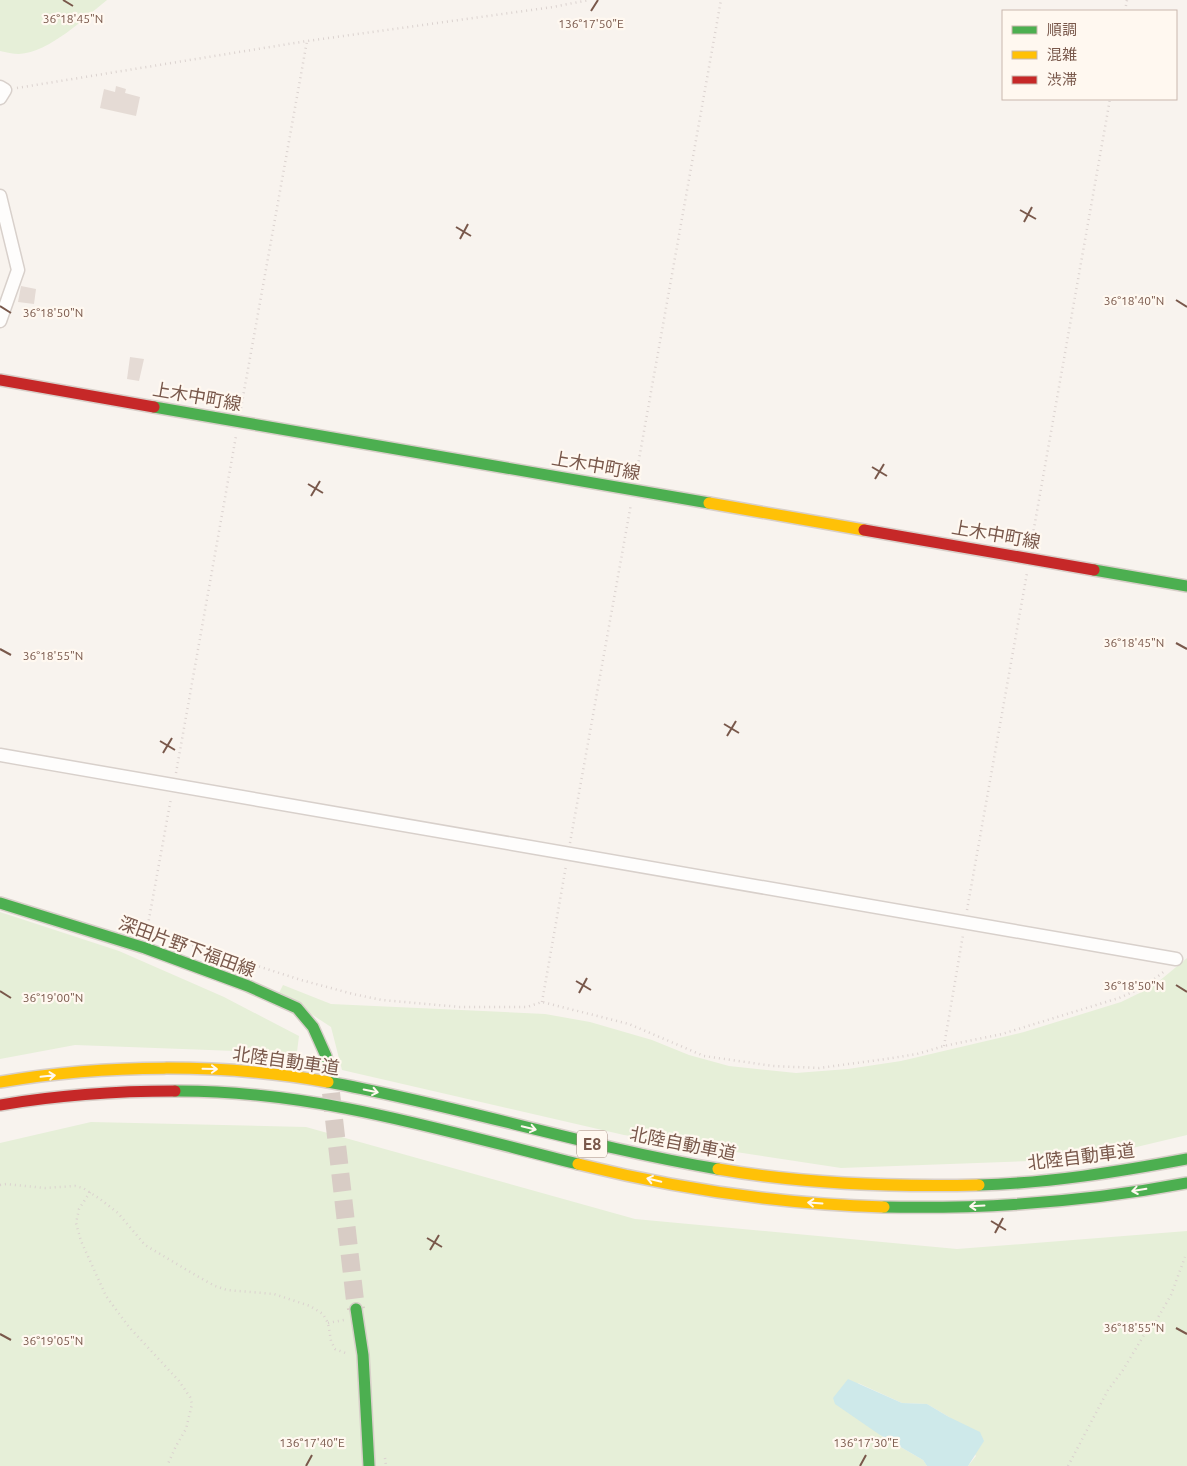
<svg xmlns="http://www.w3.org/2000/svg" width="1187" height="1466" viewBox="0 0 1187 1466" font-family="Ubuntu,'Noto Sans JP',sans-serif">
<style>
.green{fill:#e6efd8}
.water{fill:#cee9ea}
.building{fill:#e5dbd5}
.lines{fill:none;stroke-linecap:round;stroke-linejoin:round}
.secondary-tunnel{stroke:#d8ccc5;stroke-width:18;stroke-dasharray:18 9;stroke-linecap:butt}
.street-casing{stroke:#d8d0cb;stroke-width:15}
.fast-casing{stroke:#d8cfc9;stroke-width:14}
.slow-casing{stroke:#d8cfc9;stroke-width:14}
.jam-casing{stroke:#d8cfc9;stroke-width:14}
.path{stroke:#dbd2cf;stroke-width:2.5;stroke-dasharray:1 4;stroke-linecap:butt}
.street{stroke:#fefdfc;stroke-width:12}
.fast{stroke:#4caf50;stroke-width:11}
.slow{stroke:#ffc107;stroke-width:11}
.jam{stroke:#c62828;stroke-width:11}
.oneway{stroke:#fff8f0}
.ticks{fill:none;stroke:#79584b;stroke-width:2}
.labels{text-anchor:middle;stroke-width:4.5;stroke-linejoin:round;paint-order:stroke}
.shield{fill:#fff8f0;stroke:#a1887c;stroke-width:1}
.shield-label{font-size:16px;font-weight:bold;fill:#79584b}
.street-label{font-size:18px;fill:#79584b;stroke:#fff8f0}
.ticks-label{font-size:12px;text-anchor:middle;fill:#79584b;stroke:#fff8f0;stroke-width:4.5;stroke-linejoin:round;paint-order:stroke}
</style>
<rect width="100%" height="100%" fill="#f8f3ee"/>
<g class="green">
<path d="M0 0H107C83 19 50 52 19 54 13 54 6 52 0 51Z"/>
<path d="M0 912 119 951 224 997 299 1036 296 1060 264 1052 75 1045 0 1059Z"/>
<path d="M1187 958V1135L1086 1159 841 1168 624 1135 342 1070 331 1027 279 993 283 985 331 1004 545 1014 590 1022 652 1040 689 1055 729 1066 796 1073 848 1069 901 1061 1024 1032 1121 1002 1152 987Z"/>
<path d="M91 1122 306 1127 635 1219 957 1249 1187 1231V1466H968L976 1456 949 1417 927 1404 902 1403 858 1383 880 1435 923 1460 927 1466H0V1143Z"/>
</g>
<path class="water" d="M848 1379 902 1403 927 1404 949 1417 980 1432 984 1441 968 1466H927L923 1460 880 1435 835 1404 833 1398Z"/>
<g class="building">
<path d="M116 86 126 89 125 93 140 97 136 116 100 108 104 89 115 92Z"/>
<path d="M21 286 36 289 34 304 18 302Z"/>
<path d="M130 357 144 359 139 381 127 379Z"/>
</g>
<g class="lines">
<path class="secondary-tunnel" d="M331 1093 356 1309"/>
<g class="street-casing">
<g id="street">
<path d="M0 87 5 90 0 98"/>
<path d="M0 196 18 270 0 321"/>
<path d="M0 755 1176 959"/>
</g>
</g>
<g class="fast-casing">
<g id="fast">
<path d="M154 407 709 503"/>
<path d="M1094 570 1187 586"/>
<path d="M0 903 145 948 248 986 297 1008 313 1027 326 1056 328 1066"/>
<path d="M328 1082C460 1106 587 1147 718 1169"/>
<path d="M175 1091C313 1090 445 1131 578 1164"/>
<path d="M979 1185C1049 1183 1118 1172 1187 1159"/>
<path d="M884 1207C985 1209 1087 1202 1187 1183"/>
<path d="M356 1309 363 1355 369 1466"/>
</g>
</g>
<g class="slow-casing">
<g id="slow">
<path d="M709 503 864 530"/>
<path d="M0 1082C104 1064 224 1063 328 1082"/>
<path d="M578 1164C678 1189 781 1204 884 1207"/>
<path d="M718 1169C804 1184 892 1187 979 1185"/>
</g>
</g>
<g class="jam-casing">
<g id="jam">
<path d="M0 380 154 407"/>
<path d="M864 530 1094 570"/>
<path d="M0 1105C59 1095 114 1091 175 1091"/>
</g>
</g>
<g class="path">
<path d="M1125 11 1127 0"/>
<path d="M17 88 307 41 553 7 589 0"/>
<path d="M241 408 307 41"/>
<path d="M636 476 721 0"/>
<path d="M1031 545 1110 99"/>
<path d="M176 773 236 436"/>
<path d="M570 843 631 504"/>
<path d="M967 910 1027 573"/>
<path d="M135 928 147 930 180 941 301 980 353 994 382 1000 460 1007H527L542 1002 629 1024 704 1056 773 1066 819 1068 886 1059 917 1054 944 1046 1002 1034 1119 998 1144 987 1166 970"/>
<path d="M147 930 171 798"/>
<path d="M542 1002 566 866"/>
<path d="M944 1046 963 935"/>
<path d="M0 1185 6 1184 45 1188 75 1186 83 1188 100 1199 118 1213 145 1245 197 1276 215 1286 227 1290 274 1294 310 1306 323 1314 328 1323 331 1341 335 1349 348 1354"/>
<path d="M90 1192 79 1209 76 1223 81 1241 106 1296 129 1327 179 1381 190 1397 192 1404 186 1429 176 1446 167 1466"/>
<path d="M328 1323 344 1320"/>
<path d="M385 1458 386 1466"/>
<path d="M1068 1466 1108 1390 1123 1370 1144 1335 1156 1321 1171 1295 1185 1257"/>
</g>
<use href="#street" class="street"/>
<use href="#fast" class="fast"/>
<use href="#slow" class="slow"/>
<use href="#jam" class="jam"/>
</g>
<defs><path id="oneway-shaft" d="M-6 0H5M1.5-3L5.5 0L1.5 3" fill="none" stroke-width="1.6" stroke-linecap="round" stroke-linejoin="round" transform="scale(1.25)"/></defs>
<g class="oneway">
<use href="#oneway-shaft" transform="translate(210 1069) rotate(1)"/>
<use href="#oneway-shaft" transform="translate(48 1076) rotate(-6)"/>
<use href="#oneway-shaft" transform="translate(371 1091) rotate(12)"/>
<use href="#oneway-shaft" transform="translate(529 1128) rotate(14)"/>
<use href="#oneway-shaft" transform="translate(654 1180) rotate(-167)"/>
<use href="#oneway-shaft" transform="translate(1139 1190) rotate(171)"/>
<use href="#oneway-shaft" transform="translate(815 1203) rotate(-176)"/>
<use href="#oneway-shaft" transform="translate(977 1206) rotate(177)"/>
</g>
<path class="ticks" d="M63 0 73 6M591 11 598 0M1020 210 1036 219M1024 222 1032 207M456 227 471 236M460 239 468 224M1176 300 1187 307M0 306 11 313M872 467 887 476M875 479 884 464M308 484 323 493M311 496 320 481M1176 643 1187 649M0 649 11 655M724 724 739 733M727 736 736 721M160 741 175 750M163 753 172 738M576 981 591 990M1176 985 1187 992M0 991 11 998M579 993 587 978M991 1221 1006 1230M995 1233 1003 1218M427 1238 442 1247M430 1250 439 1235M1176 1328 1187 1334M0 1334 11 1340M306 1466 312 1455M860 1466 866 1455"/>
<g class="labels">
<rect class="shield" x="577" y="1130.5" width="30" height="27" rx="4"/>
<g class="shield-label">
<text x="592" y="1150">E8</text>
</g>
<g class="street-label">
<text transform="translate(197 397) rotate(10)" y="6">上木中町線</text>
<text transform="translate(596 466) rotate(10)" y="6">上木中町線</text>
<text transform="translate(996 535) rotate(10)" y="6">上木中町線</text>
<text transform="translate(187 947) rotate(20)" y="6">深田片野下福田線</text>
<text transform="translate(286 1061) rotate(8)" y="6">北陸自動車道</text>
<text transform="translate(683 1144) rotate(11)" y="6">北陸自動車道</text>
<text transform="translate(1081 1157) rotate(-7)" y="6">北陸自動車道</text>
</g>
</g>
<g class="ticks-label">
<text x="73" y="23">36°18'45"N</text>
<text x="591" y="28">136°17'50"E</text>
<text x="1134" y="305">36°18'40"N</text>
<text x="53" y="317">36°18'50"N</text>
<text x="1134" y="647">36°18'45"N</text>
<text x="53" y="660">36°18'55"N</text>
<text x="1134" y="990">36°18'50"N</text>
<text x="53" y="1002">36°19'00"N</text>
<text x="1134" y="1332">36°18'55"N</text>
<text x="53" y="1345">36°19'05"N</text>
<text x="312" y="1447">136°17'40"E</text>
<text x="866" y="1447">136°17'30"E</text>
</g>
<rect x="1002" y="10" width="175" height="90" fill="#fff8f0" stroke="#c9b8ae"/>
<rect x="1012" y="26" width="25" height="8" fill="#4caf50" stroke="#c9b8ae"/>
<text x="1047" y="35" font-size="15" fill="#79584b">順調</text>
<rect x="1012" y="51" width="25" height="8" fill="#ffc107" stroke="#c9b8ae"/>
<text x="1047" y="60" font-size="15" fill="#79584b">混雑</text>
<rect x="1012" y="76" width="25" height="8" fill="#c62828" stroke="#c9b8ae"/>
<text x="1047" y="85" font-size="15" fill="#79584b">渋滞</text>
</svg>
